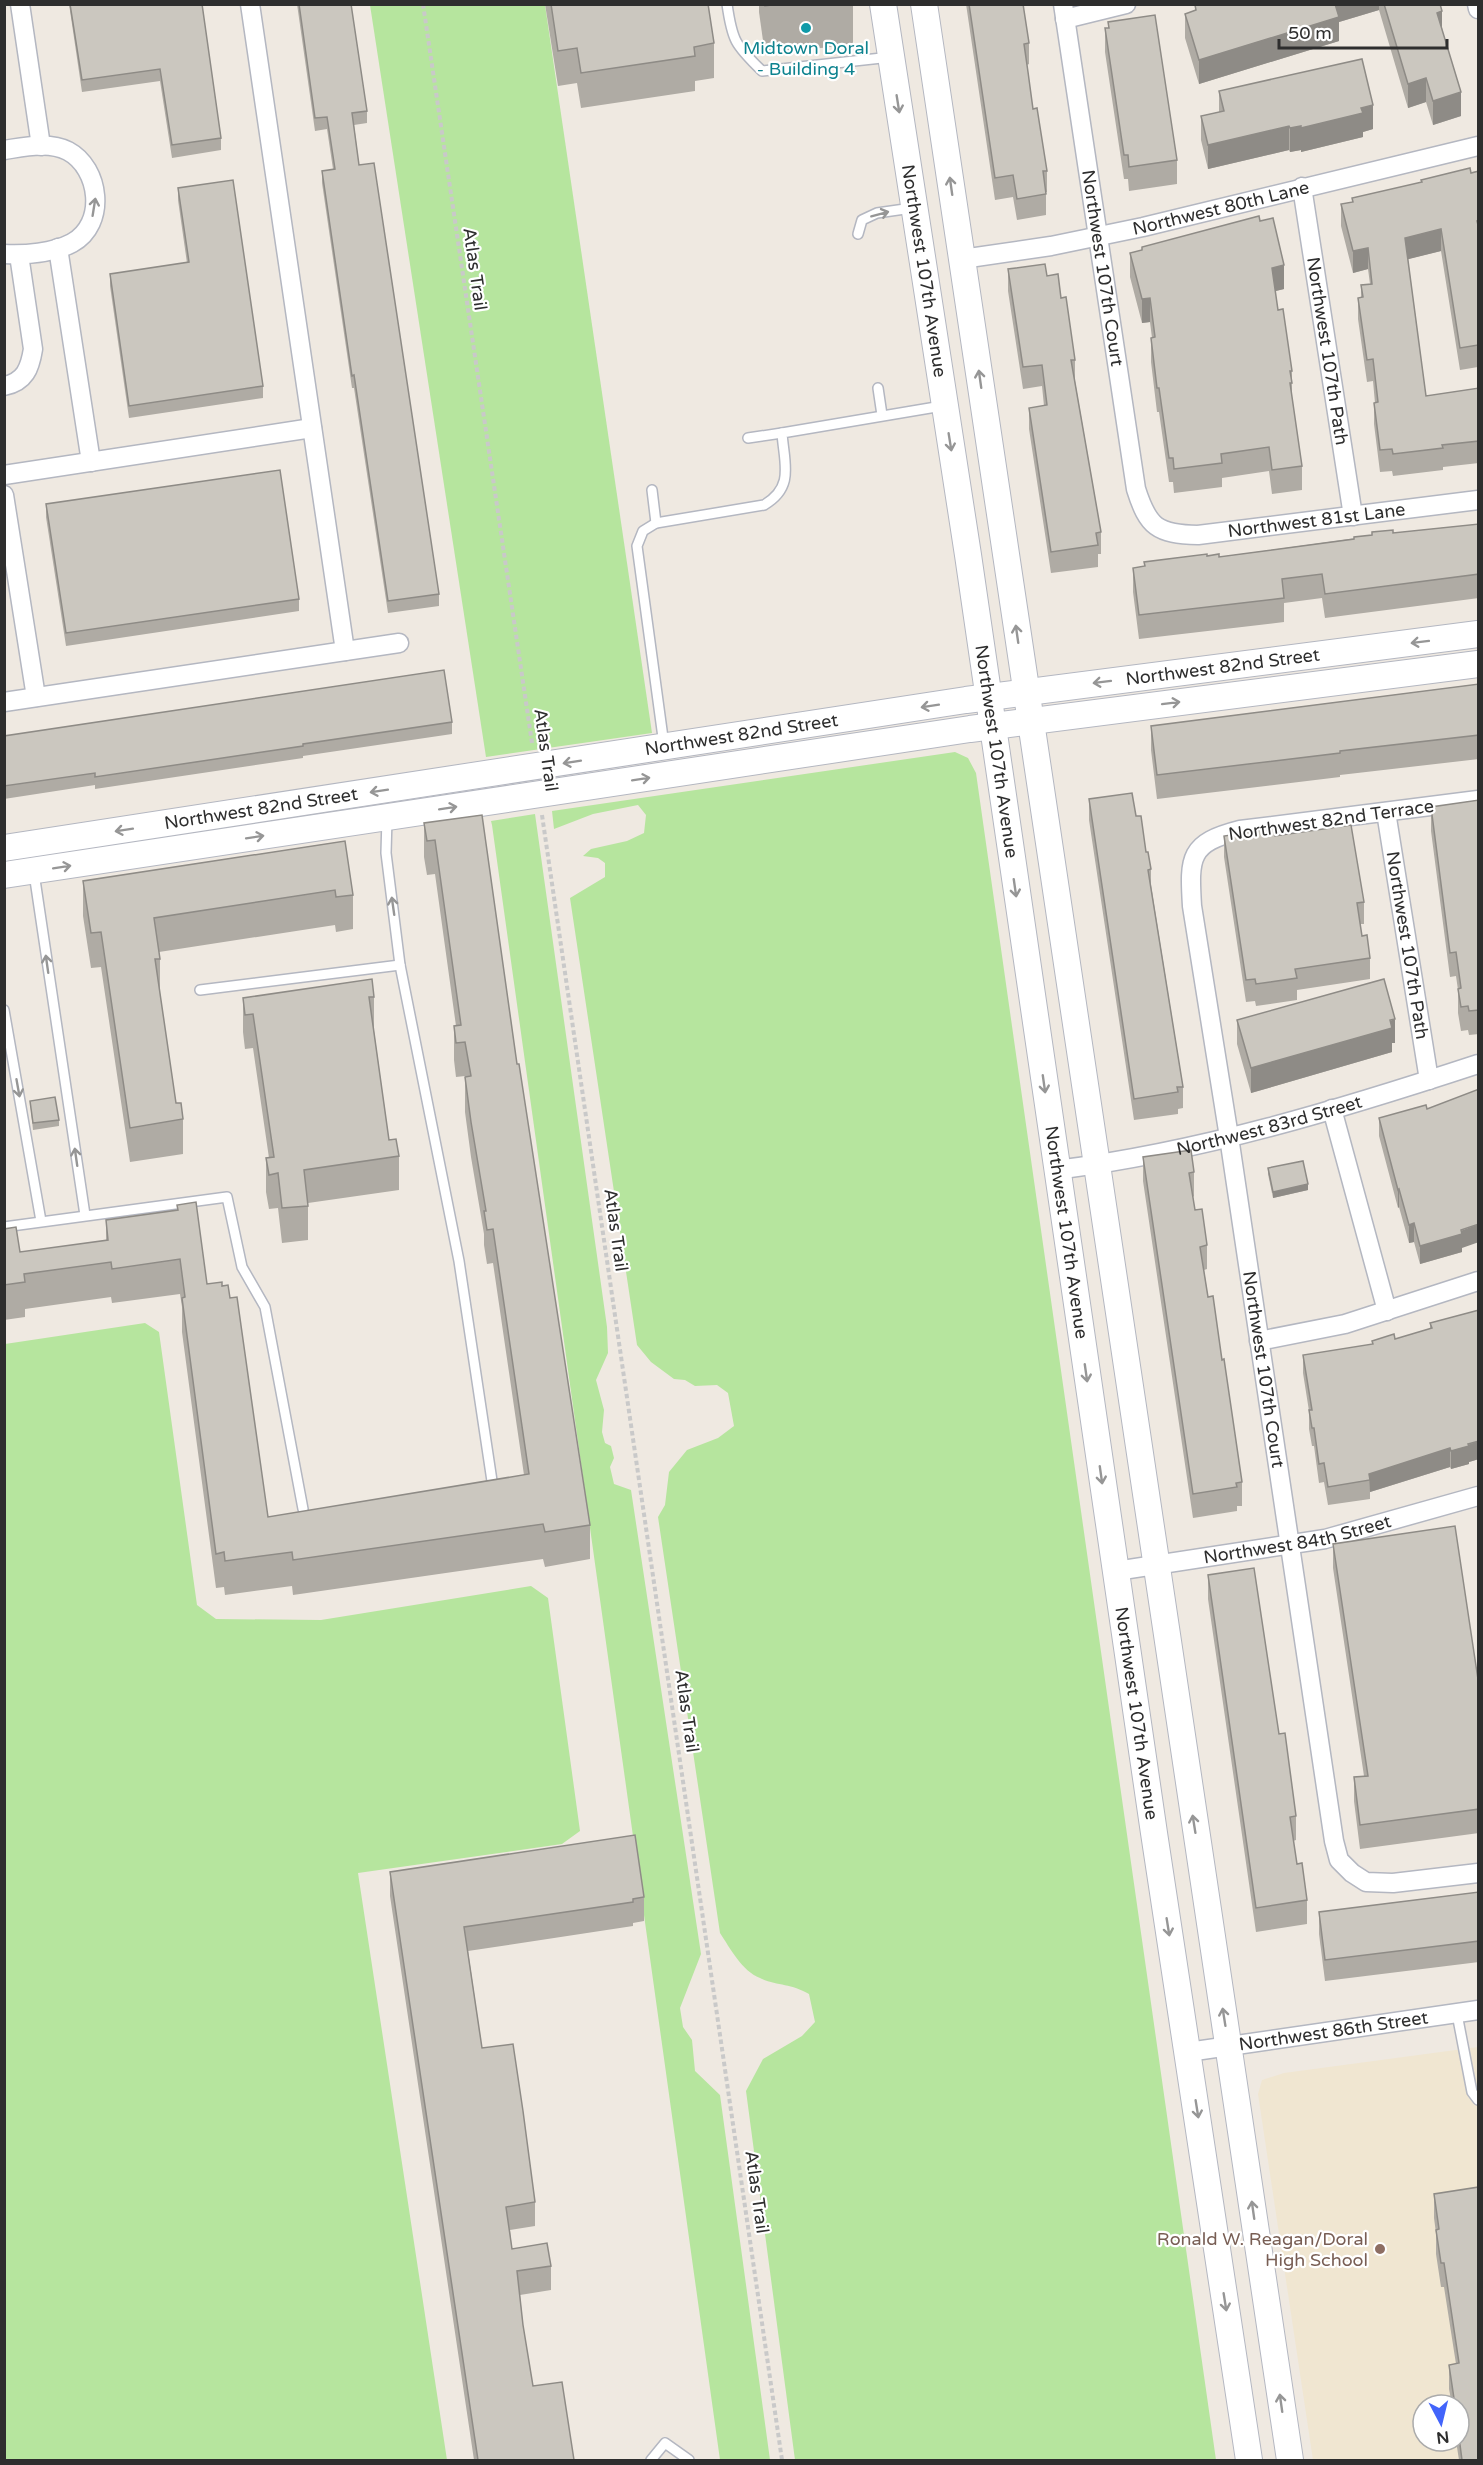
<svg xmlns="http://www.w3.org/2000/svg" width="1483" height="2465" viewBox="0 0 1483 2465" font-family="'Varela Round',sans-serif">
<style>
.education{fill:#f0e6d1;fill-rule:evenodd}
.green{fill:#b6e59e}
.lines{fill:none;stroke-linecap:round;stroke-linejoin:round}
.lane-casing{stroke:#b4b7c1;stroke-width:12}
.street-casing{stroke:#b4b7c1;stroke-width:21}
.secondary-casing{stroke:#b4b7c1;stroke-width:28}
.path{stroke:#c9c9c9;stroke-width:4;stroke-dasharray:4.5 3;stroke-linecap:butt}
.lane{stroke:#fff;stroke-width:9}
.street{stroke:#fff;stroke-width:18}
.secondary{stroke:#fff;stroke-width:26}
.wall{fill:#afaba4}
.shaded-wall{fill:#8e8b86}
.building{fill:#cbc7bf;stroke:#8e8b86;stroke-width:1.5}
.oneway{stroke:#969696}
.culture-dot{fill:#0f9aa8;stroke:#fff;stroke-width:2}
.education-dot{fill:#8d6e63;stroke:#fff;stroke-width:2}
.labels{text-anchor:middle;stroke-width:4.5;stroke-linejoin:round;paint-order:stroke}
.culture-label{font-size:18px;fill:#0d838f;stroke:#fff}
.street-label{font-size:18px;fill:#2e2e2e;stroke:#fff}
.education-label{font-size:18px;fill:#785e54;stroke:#fff;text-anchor:end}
</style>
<rect width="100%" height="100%" fill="#efe9e1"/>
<path class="education" d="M1478 2047V2460H1313L1258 2094 1262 2080 1284 2073ZM1423 2405H1459V2441H1423Z"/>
<g class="green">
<path d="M370 5H545L652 733 486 757Z"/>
<path d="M955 752 968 758 976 773 1216 2460H795L746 2091 763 2059 802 2036 815 2022 809 1994C791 1983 777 1986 760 1978 742 1971 730 1948 720 1933L658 1517 665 1505 669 1472 687 1450 718 1438 734 1426 728 1393 717 1385 695 1386 685 1380 674 1379 651 1362 637 1345 570 898 605 877V863L598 858 583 856 591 849 627 841 644 833 646 815 638 805 593 814 554 829 552 811Z"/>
<path d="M535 814 607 1327 608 1353 596 1380 604 1410 602 1432 605 1443 611 1446 614 1458 610 1467 614 1484 631 1490 701 1954 680 2008 683 2027 692 2040 695 2071 720 2095 770 2460H720L492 825 491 821Z"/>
<path d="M145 1323 159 1332 197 1605 216 1619 321 1620 531 1586 548 1598 580 1831 562 1844 358 1873 447 2460H5V1344Z"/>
</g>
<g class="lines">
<g class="lane-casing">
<g id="lane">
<path d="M727 4C732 40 735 45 762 71L891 57"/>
<path d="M858 234 862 220 877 213 912 208"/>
<path d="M878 388 882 415"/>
<path d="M748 438 782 433"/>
<path d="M652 490 656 523"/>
<path d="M664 745 637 546 643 531 656 523 764 505C795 487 784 463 782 433L942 406"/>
<path d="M387 818 386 853 400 965 459 1261 492 1481"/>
<path d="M34 873 85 1215"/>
<path d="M200 990 400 965"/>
<path d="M4 1010 41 1221"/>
<path d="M4 1227 227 1197 242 1267 265 1307 303 1509"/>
<path d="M1457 2014 1472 2092 1478 2100"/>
<path d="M651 2460 665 2443 689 2460"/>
</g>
</g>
<g class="street-casing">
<g id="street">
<path d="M20 4 41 146"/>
<path d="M250 4 345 651"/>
<path id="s1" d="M1063 4 1136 489C1148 527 1157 534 1198 535L1478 500"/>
<path d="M1477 4 1478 9"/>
<path d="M1065 19 1126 4"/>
<path d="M4 150C24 147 49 141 68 151 100 168 107 224 72 243 53 253 25 255 4 254"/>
<path id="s2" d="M1302 187 1353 516"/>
<path d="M58 248 91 462"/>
<path id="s3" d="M962 259 1051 246 1143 227 1478 146"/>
<path d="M4 386C25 382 30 368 33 349L19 255"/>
<path d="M4 475 312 428"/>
<path d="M4 495 36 697"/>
<path d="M4 702 399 643"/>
<path id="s4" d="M1478 800 1240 830C1189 843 1189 857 1192 906L1229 1137 1334 1841 1339 1860 1352 1873 1366 1882 1393 1883 1478 1873"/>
<path id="s5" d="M1386 812 1429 1080"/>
<path d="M1332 1109 1387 1311"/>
<path id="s6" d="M1056 1170C1200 1152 1341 1109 1478 1064"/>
<path d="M1259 1341 1345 1324 1478 1281"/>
<path id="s7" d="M1116 1571 1325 1539 1478 1496"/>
<path id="s8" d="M1188 2052 1478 2010"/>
</g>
</g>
<g class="secondary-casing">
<g id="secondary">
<path id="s9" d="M883 4 968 555 1154 1833 1249 2460"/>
<path d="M924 4 1290 2460"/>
<path id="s10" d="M4 848 966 700 1478 634"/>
<path d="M4 875 970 729 1478 664"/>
</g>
</g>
<g class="path">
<path d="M423 4 532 743"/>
<path d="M542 815 782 2460"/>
</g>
<use href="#lane" class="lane"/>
<use href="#street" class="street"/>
<use href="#secondary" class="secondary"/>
</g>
<g class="wall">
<path d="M69 4H202L221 138V150L172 158 160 81 82 92Z"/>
<path d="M297 4H351L367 111V123L354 125 359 165 439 594V606L388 613 354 388H352L322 183V171L333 169 327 129 315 131Z"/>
<path d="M545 4H708L714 43V78L695 81V91L581 108 577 83 558 86Z"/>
<path d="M759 4H853V44L765 55 759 12Z"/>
<path d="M966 4H1023L1029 43V64L1027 65 1033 109 1047 171V192H1046V215L1017 220 1013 197 995 200Z"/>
<path d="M1198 4H1440L1442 28 1461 116 1433 125 1426 102 1408 108 1379 10 1339 22V41L1199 84 1185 38V14L1195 11V5Z"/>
<path d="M1108 22 1177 160V184L1129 191 1128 179H1124L1105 52V28H1108Z"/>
<path d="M1219 91 1373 129 1363 132V137L1301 152V150L1290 152 1289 150 1208 169 1201 140V116L1219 112Z"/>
<path d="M1479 171V368L1478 367 1460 370 1441 251 1408 259 1426 396 1479 388V463L1443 467V470L1393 476 1392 471 1380 472 1374 424V403H1375L1373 381 1367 382 1358 319V298L1361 297V285L1370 284 1368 269 1353 273 1341 226V204L1352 202V198L1421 183V180Z"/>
<path d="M178 188 263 386V398L129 418 110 286V274L187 263 178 200Z"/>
<path d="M1142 247 1284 289 1275 291 1278 310 1292 371V397L1302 466V490L1272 494 1269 471 1222 478V487L1174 493 1173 482H1169L1159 412H1157L1151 362V338H1152L1150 322 1142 323 1130 277V253L1142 250Z"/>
<path d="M1008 269 1047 276 1061 298 1075 360V381L1101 532V554H1098V567L1051 573 1029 429V408L1044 406 1042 386 1023 389 1008 291Z"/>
<path d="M46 504 299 599V611L66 646 46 517Z"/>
<path d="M1479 524V598L1325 618 1322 598 1284 603V622L1139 639 1133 592V568L1144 566V562L1207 556 1219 557 1393 533Z"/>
<path d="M1479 684V759L1340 775V777L1157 799 1151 750V726Z"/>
<path d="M452 722V734L303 756V758L95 789V785L4 799V736Z"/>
<path d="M1089 799 1136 816 1146 852 1151 869V885L1183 1087V1108L1178 1109V1114L1134 1120 1089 820Z"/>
<path d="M1479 800V1034L1469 1035 1468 1030 1461 1031 1458 1013V990L1456 976 1450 977 1431 831V807Z"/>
<path d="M482 815 517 1064 590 1525V1559L545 1567 543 1559 293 1595 292 1586 225 1595 224 1587 216 1588 182 1332V1307L180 1294 112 1303 111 1297 25 1309V1317L4 1320V1229L20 1252 106 1241V1220L177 1210V1205L207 1284 222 1286 230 1298 268 1517 524 1475 493 1263 487 1264 484 1245V1234L471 1157 465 1112V1076L456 1077 454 1060V1026H456L435 874 427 875 424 857V823Z"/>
<path d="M1224 836H1275L1364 902V924H1360L1362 936 1370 958V979L1297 990V1000L1256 1006 1255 1001 1246 1002 1224 857Z"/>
<path d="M345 841 353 895V929L336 932 335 925 159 952 160 959V994L176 1103 183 1119V1154L130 1162 101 967 91 968 83 916V881Z"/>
<path d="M374 997V1031L389 1140 399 1156V1190L308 1203V1240L282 1243 278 1208 269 1209 266 1192V1158H269L253 1048 245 1049 243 1032V998Z"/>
<path d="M1237 1020 1395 1043H1392V1052L1251 1093 1237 1044Z"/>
<path d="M30 1101 59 1120V1126L33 1130Z"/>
<path d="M1379 1118 1462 1248V1252L1420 1264 1414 1242 1409 1243 1399 1207 1398 1208 1379 1136Z"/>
<path d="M1143 1157 1194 1172V1196L1193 1197 1195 1210 1207 1245V1269L1204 1270 1208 1297 1222 1360 1242 1482V1506H1237V1511L1193 1518 1143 1181Z"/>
<path d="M1268 1168 1308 1190 1273 1198 1268 1174Z"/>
<path d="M1479 1310V1459L1469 1462V1464L1451 1469 1450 1467 1370 1492V1499L1328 1505 1324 1482 1319 1483 1314 1446H1312L1309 1429V1411L1303 1373V1355L1372 1345V1341L1395 1339 1430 1329V1323Z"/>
<path d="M1333 1544 1479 1686V1833L1360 1849 1354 1801V1777L1364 1776 1333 1568Z"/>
<path d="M1208 1575 1279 1734 1296 1816V1840L1293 1841 1297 1864 1307 1900V1924L1256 1932 1208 1599Z"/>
<path d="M390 1872 644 1897V1921L633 1923V1926L468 1951 482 2048 535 2202V2226L510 2230 512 2249 551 2266V2290L520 2295 523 2325 533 2386 574 2460H474L390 1896Z"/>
<path d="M1479 1892V1962L1325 1981 1319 1934V1912Z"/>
<path d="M1434 2194 1479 2460H1459L1456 2441H1459V2405H1452L1449 2389V2365L1456 2364 1444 2287H1441L1436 2254V2233L1434 2218Z"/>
</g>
<g class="shaded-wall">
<path d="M1334 4H1379V10L1339 22V41L1199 84V60Z"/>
<path d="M1442 11V35L1437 13Z"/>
<path d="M1426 78V102L1408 108V84Z"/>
<path d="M1461 92V116L1433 125V101Z"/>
<path d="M1373 105V129L1363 132V137L1301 152V128L1361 108Z"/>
<path d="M1289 126V150L1208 169V145Z"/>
<path d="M1301 126V150L1290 152V128Z"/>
<path d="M1441 229V251L1405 260V238Z"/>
<path d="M1368 248V269L1353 273V251Z"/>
<path d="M1284 265V289L1272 292V268Z"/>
<path d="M1150 298V322L1142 323V299Z"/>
<path d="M1395 1019V1043H1392V1052L1251 1093V1068Z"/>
<path d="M1308 1184V1190L1273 1198V1192Z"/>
<path d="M1399 1189V1207L1398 1208V1190Z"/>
<path d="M1414 1223V1242L1409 1243V1225Z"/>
<path d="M1479 1224V1242L1462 1248V1252L1420 1264V1246Z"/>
<path d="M1479 1441V1459L1469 1462V1464L1451 1469V1451Z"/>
<path d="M1450 1448V1467L1370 1492 1369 1474Z"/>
</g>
<g class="building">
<path d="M70 4H202L221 138 172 145 160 69 82 80Z"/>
<path d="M299 4H351L367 111 352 113 359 165 374 163 439 594 388 601 354 375 352 376 322 171 335 169 327 117 315 118Z"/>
<path d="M551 4H708L714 43 694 47 695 56 581 73 577 48 558 51Z"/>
<path d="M765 4H779L765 6Z"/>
<path d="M969 4H1023L1029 43 1024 44 1028 72 1033 109 1037 108 1047 171H1043L1046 194 1017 199 1013 175 995 178Z"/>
<path d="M1198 4H1335L1339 17 1199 60 1185 14 1196 10 1195 5Z"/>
<path d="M1384 4H1440L1442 11 1437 13 1461 92 1433 101 1426 78 1408 84Z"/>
<path d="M1155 15 1177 160 1129 167 1128 155H1124L1105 28H1109L1108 22Z"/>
<path d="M1362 59 1373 105 1361 108 1363 113 1301 128V126L1290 128 1289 126 1208 145 1201 116 1224 111 1219 91Z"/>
<path d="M1470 168 1471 173 1479 171V221H1477L1479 229V346L1478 345 1460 348 1441 229 1405 238 1426 396 1479 388V441L1442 445 1443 448 1393 454 1392 449 1380 450 1374 403 1378 402 1373 359 1367 360 1358 298 1363 297 1361 285 1372 284 1368 248 1353 251 1341 204 1353 202 1352 198 1422 182 1421 180Z"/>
<path d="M233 180 263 386 129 406 110 274 189 262 178 188Z"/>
<path d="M1259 216 1260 221 1273 218 1284 265 1272 268 1278 310 1283 309 1292 371H1290L1292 383H1290L1302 466 1272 470 1269 447 1221 454 1222 463 1174 469 1173 458H1169L1159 388H1157L1151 338 1155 337 1150 298 1142 299 1130 253 1142 250V247Z"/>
<path d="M1045 264 1047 276 1058 274 1061 298 1066 297 1075 360H1071L1101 532 1096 533 1098 545 1051 552 1029 408 1047 405 1042 365 1023 367 1008 269Z"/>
<path d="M280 470 299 599 66 633 46 504Z"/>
<path d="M1479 524V574L1325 594 1322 574 1282 579 1284 598 1139 615 1133 568 1145 566 1144 562 1207 554V556L1219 554V557L1354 539V537L1372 535V532L1393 530V533Z"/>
<path d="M444 670 452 722 303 744V746L95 777V773L4 786V736Z"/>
<path d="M1479 684V735L1340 751V753L1157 775 1151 726Z"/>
<path d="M1132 793 1136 816H1141L1146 852H1148L1151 869 1148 870 1183 1087H1177L1178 1092 1134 1099 1089 799Z"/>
<path d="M1479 800V1010L1469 1011 1468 1006 1461 1007 1458 989 1461 988 1456 952 1450 953 1431 807Z"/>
<path d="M482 815 517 1064H519L590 1525 545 1532 543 1524 293 1560 292 1552 225 1561 224 1552 216 1554 182 1298 185 1297 180 1259 112 1269 111 1262 24 1274 25 1282 4 1285V1229L16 1227 20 1252 108 1240 106 1220 178 1210 177 1205 196 1202 207 1284 222 1282V1286L228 1285 230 1298 237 1297 268 1517 529 1474 493 1229 487 1230 484 1211H486L471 1122 465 1077 471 1076 465 1042 456 1043 454 1026 461 1025 435 840 427 841 424 823Z"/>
<path d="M1351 825 1364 902 1357 903 1362 936 1367 935 1370 958 1295 969 1297 978 1256 984 1255 979 1246 980 1224 836 1274 828 1275 836Z"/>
<path d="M345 841 353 895 336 897 335 890 154 918 160 959H155L176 1103H181L183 1119 130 1128 101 932 91 933 83 881Z"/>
<path d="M372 979 374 997H369L389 1140 396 1139 399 1156 304 1170 308 1206 282 1208 278 1173 269 1175 266 1158 274 1157 253 1014 245 1015 243 998Z"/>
<path d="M1384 979 1395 1019 1390 1020 1392 1028 1251 1068 1237 1020Z"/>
<path d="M1479 1089V1224L1461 1230 1462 1234 1420 1246 1414 1223 1409 1225 1399 1189 1398 1190 1379 1118 1426 1105 1427 1109Z"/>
<path d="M55 1097 59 1120 33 1123 30 1101Z"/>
<path d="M1191 1150 1194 1172 1189 1173 1195 1210 1202 1209 1207 1245 1200 1247 1208 1297 1213 1296 1222 1360 1224 1359 1242 1482 1236 1483 1237 1487 1193 1494 1143 1157Z"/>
<path d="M1303 1161 1308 1184 1273 1192 1268 1168Z"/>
<path d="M1479 1310V1441L1468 1444 1469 1446 1451 1451 1450 1448 1369 1474 1370 1480 1328 1487 1324 1463 1319 1464 1314 1428H1312L1309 1410H1312L1303 1355 1373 1344 1372 1341 1394 1334 1395 1339 1432 1328 1430 1323Z"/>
<path d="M1455 1526 1479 1686V1809L1360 1825 1354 1777 1368 1776 1333 1544Z"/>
<path d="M1254 1568 1279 1734 1285 1733 1296 1816 1290 1817 1297 1864 1302 1863 1307 1900 1256 1908 1208 1575Z"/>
<path d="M635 1835 644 1897 633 1899V1902L464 1927 482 2048 513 2044 523 2111 535 2202 506 2207 512 2249 547 2243 551 2266 517 2271 523 2325 533 2386 562 2382 574 2460H478L390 1872Z"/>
<path d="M1479 1892V1941L1325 1960 1319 1912Z"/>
<path d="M1479 2187V2460H1462L1459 2437V2405H1455L1449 2365 1459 2363 1444 2263H1441L1436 2230 1439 2229 1434 2194Z"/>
</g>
<defs><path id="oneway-shaft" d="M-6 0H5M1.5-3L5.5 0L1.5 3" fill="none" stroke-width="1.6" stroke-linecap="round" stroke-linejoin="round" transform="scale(1.5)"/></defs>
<g class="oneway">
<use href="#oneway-shaft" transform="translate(898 104) rotate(81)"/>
<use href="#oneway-shaft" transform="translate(951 186) rotate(-98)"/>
<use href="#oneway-shaft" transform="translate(94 207) rotate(-81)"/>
<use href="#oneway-shaft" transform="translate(880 214) rotate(-15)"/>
<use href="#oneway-shaft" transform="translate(980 379) rotate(-98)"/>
<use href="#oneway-shaft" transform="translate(950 442) rotate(81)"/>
<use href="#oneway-shaft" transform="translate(1017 634) rotate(-98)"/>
<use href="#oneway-shaft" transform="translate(1420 642) rotate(173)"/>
<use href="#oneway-shaft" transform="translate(1102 682) rotate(173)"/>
<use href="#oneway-shaft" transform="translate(1171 703) rotate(-7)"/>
<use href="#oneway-shaft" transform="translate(930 706) rotate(171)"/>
<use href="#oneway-shaft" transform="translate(572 762) rotate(171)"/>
<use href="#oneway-shaft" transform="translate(641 779) rotate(-9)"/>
<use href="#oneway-shaft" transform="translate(379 791) rotate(171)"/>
<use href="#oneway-shaft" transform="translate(448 808) rotate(-9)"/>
<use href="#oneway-shaft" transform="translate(124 830) rotate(171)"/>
<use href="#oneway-shaft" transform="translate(255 837) rotate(-9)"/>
<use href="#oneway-shaft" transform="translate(62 867) rotate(-9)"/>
<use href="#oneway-shaft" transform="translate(1015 888) rotate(82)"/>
<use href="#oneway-shaft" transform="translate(393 906) rotate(-98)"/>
<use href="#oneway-shaft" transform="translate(47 964) rotate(-98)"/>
<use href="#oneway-shaft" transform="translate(1044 1084) rotate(82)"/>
<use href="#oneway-shaft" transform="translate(18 1088) rotate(80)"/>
<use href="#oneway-shaft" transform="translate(76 1157) rotate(-98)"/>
<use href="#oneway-shaft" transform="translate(1086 1373) rotate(82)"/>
<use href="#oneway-shaft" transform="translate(1101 1475) rotate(82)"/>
<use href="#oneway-shaft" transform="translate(1194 1824) rotate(-99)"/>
<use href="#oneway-shaft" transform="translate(1168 1927) rotate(81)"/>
<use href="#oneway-shaft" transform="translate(1224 2017) rotate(-99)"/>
<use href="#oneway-shaft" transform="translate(1197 2109) rotate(81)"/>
<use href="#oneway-shaft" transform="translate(1253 2210) rotate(-98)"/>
<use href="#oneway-shaft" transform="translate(1225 2302) rotate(81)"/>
<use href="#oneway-shaft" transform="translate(1281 2403) rotate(-98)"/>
</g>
<circle class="culture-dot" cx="806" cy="28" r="6"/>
<circle class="education-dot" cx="1380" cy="2249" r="6"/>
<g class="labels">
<g class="culture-label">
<text x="806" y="54">Midtown Doral<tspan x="806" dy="21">- Building 4</tspan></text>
</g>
<g class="street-label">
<text dy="6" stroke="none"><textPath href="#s3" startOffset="264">Northwest 80th Lane</textPath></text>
<text dy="6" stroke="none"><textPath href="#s1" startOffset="267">Northwest 107th Court</textPath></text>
<text transform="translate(475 269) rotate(82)" y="6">Atlas Trail</text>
<text dy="6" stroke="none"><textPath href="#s9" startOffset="270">Northwest 107th Avenue</textPath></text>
<text dy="6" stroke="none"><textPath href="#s2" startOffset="166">Northwest 107th Path</textPath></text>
<text dy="6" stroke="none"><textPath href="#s1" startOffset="696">Northwest 81st Lane</textPath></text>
<text dy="6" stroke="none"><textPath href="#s10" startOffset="1232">Northwest 82nd Street</textPath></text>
<text dy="6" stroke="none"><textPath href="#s10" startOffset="746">Northwest 82nd Street</textPath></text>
<text transform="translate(546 750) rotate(82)" y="6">Atlas Trail</text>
<text dy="6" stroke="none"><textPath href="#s9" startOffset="756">Northwest 107th Avenue</textPath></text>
<text dy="6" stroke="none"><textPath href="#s10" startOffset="260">Northwest 82nd Street</textPath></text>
<text transform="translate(1331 820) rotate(-8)" y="6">Northwest 82nd Terrace</text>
<text dy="6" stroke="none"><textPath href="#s5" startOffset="135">Northwest 107th Path</textPath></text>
<text dy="6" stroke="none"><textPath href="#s6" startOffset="218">Northwest 83rd Street</textPath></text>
<text transform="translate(616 1230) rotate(82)" y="6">Atlas Trail</text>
<text dy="6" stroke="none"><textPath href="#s9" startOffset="1242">Northwest 107th Avenue</textPath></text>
<text dy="6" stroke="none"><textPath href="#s4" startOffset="813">Northwest 107th Court</textPath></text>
<text dy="6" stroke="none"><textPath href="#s7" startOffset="184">Northwest 84th Street</textPath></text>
<text transform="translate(687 1711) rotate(82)" y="6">Atlas Trail</text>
<text dy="6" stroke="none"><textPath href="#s9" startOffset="1728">Northwest 107th Avenue</textPath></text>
<text dy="6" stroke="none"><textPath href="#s8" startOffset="147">Northwest 86th Street</textPath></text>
<text transform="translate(757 2192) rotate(82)" y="6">Atlas Trail</text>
</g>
<g class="education-label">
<text x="1368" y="2245">Ronald W. Reagan/Doral<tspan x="1368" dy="21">High School</tspan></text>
</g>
</g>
<rect width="1483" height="2465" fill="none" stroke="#2e2e2e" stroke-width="12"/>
<g transform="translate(1441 2423) rotate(173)"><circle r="28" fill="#ffffff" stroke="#ababab" stroke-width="1.5"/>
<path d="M0-4.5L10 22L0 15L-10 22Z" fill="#4264fb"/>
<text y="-9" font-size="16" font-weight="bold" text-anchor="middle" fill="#2e2e2e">N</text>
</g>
<path d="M1279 39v9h168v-9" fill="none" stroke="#2e2e2e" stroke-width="3"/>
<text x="1288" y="39" font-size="18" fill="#2e2e2e" stroke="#ffffff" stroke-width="4.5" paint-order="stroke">50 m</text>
</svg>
